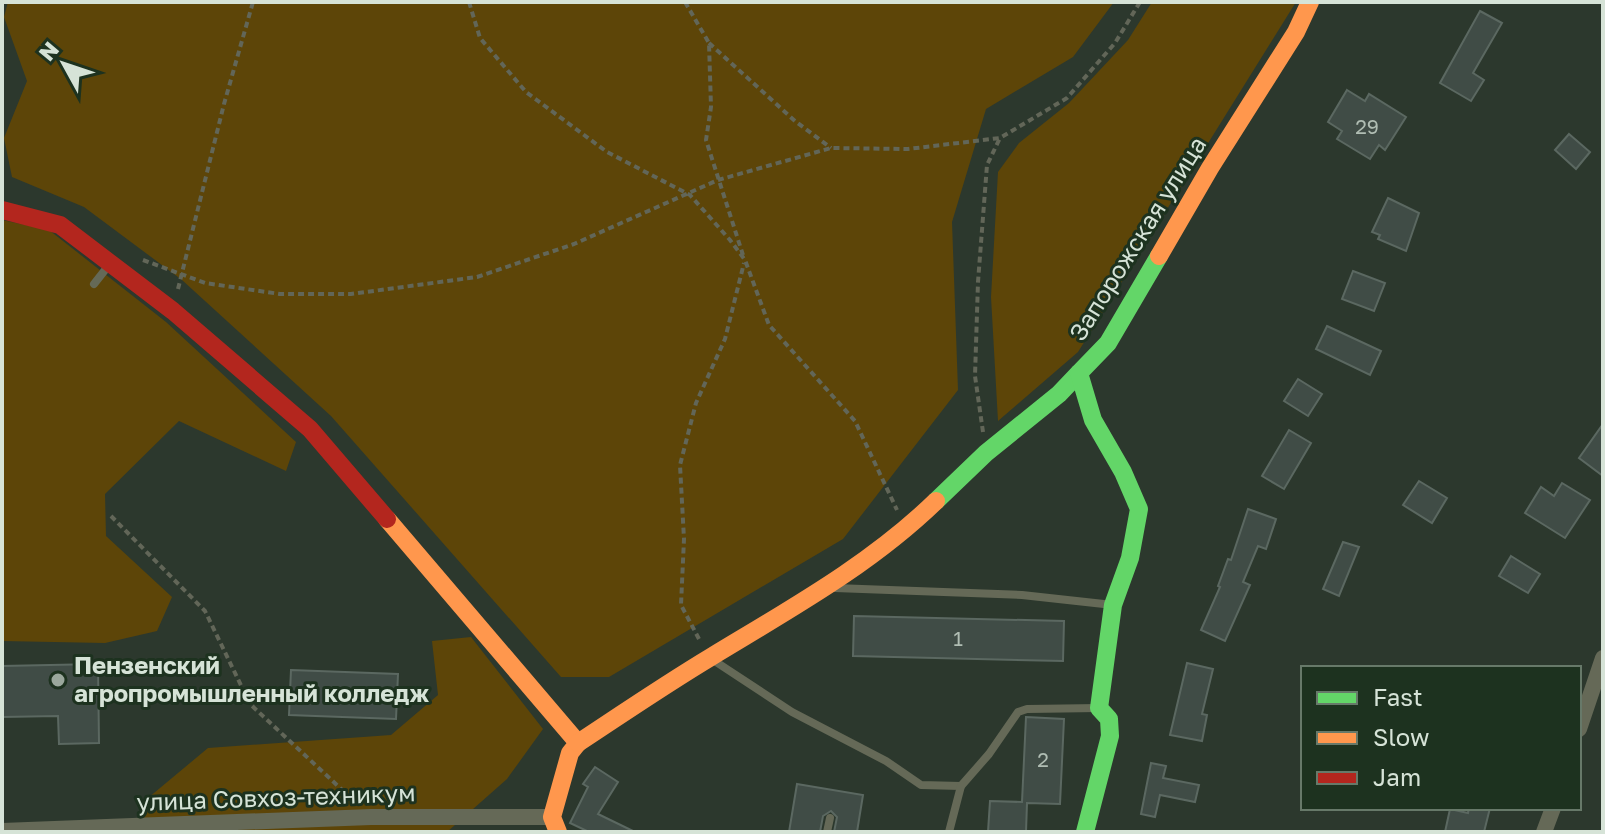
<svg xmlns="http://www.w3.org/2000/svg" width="1605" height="834" viewBox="0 0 1605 834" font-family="'Golos Text',sans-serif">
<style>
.green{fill:#5d4508}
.building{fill:#404c46;stroke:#5b6861;stroke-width:2}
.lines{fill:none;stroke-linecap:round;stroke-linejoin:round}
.path{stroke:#626658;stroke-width:4;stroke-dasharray:6 4;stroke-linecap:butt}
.lane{stroke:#656957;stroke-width:8}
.street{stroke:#656957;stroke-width:16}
.fast{stroke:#63d668;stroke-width:18}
.slow{stroke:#ff974d;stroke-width:18}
.jam{stroke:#b3261e;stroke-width:18}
.poi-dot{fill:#9aa79c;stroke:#1d321f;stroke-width:3}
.labels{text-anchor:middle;stroke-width:6;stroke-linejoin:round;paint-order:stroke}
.number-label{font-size:20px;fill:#b0bdb3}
.street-label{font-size:24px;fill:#d6e3d7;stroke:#1d321f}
.poi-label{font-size:24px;font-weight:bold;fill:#d6e3d7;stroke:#1d321f;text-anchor:start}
</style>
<rect width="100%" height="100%" fill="#2c382d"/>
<g class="green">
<path d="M8 2H1114L1073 57 986 109 952 222 958 390 843 539 609 677H561L331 416 182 280 84 207 12 177 4 138 27 81 4 17Z"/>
<path d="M1152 2H1296L1078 352 998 421 991 297 998 172 1019 143 1069 103 1128 40Z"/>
<path d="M2 220 49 230 166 322 296 442 286 471 179 421 105 494 106 536 172 597 157 631 105 643 2 641Z"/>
<path d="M471 637 543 729 507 779 447 832H144L142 803 208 748 391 735 438 695 432 641Z"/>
</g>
<g class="building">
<path d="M1480 11 1502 23 1473 73 1484 80 1471 101 1440 83Z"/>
<path d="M1347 90 1365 101 1369 94 1406 117 1385 150 1379 145 1370 159 1337 139 1342 131 1328 122Z"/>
<path d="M1569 134 1590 152 1576 169 1555 150Z"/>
<path d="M1388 198 1419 213 1406 251 1378 239 1380 235 1372 232Z"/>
<path d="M1353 271 1385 283 1374 311 1342 299Z"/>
<path d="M1327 326 1381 351 1370 375 1316 349Z"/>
<path d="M1298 379 1322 394 1308 416 1284 401Z"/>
<path d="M1603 424V476L1579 458Z"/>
<path d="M1289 430 1311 443 1284 489 1262 476Z"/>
<path d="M1419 481 1447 498 1432 523 1403 505Z"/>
<path d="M1562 483 1590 500 1565 538 1525 513 1541 487 1554 496Z"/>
<path d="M1248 509 1276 519 1266 549 1258 546 1243 582 1250 585 1225 641 1201 630 1220 587 1218 586 1228 559 1231 560Z"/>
<path d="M1343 542 1359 547 1339 596 1323 589Z"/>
<path d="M1511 556 1540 574 1528 593 1499 576Z"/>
<path d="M854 616 1064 621 1063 661 853 656Z"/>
<path d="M1187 663 1213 669 1202 714 1207 715 1202 741 1170 735Z"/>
<path d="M98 664 99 743 59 744 58 716 2 717V666Z"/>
<path d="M291 670 398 674 396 719 289 715Z"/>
<path d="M1026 717 1064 719 1060 804 1027 803 1026 832H988L990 801 1022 802Z"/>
<path d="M1151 763 1166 766 1163 778 1199 785 1195 802 1160 795 1155 817 1141 814Z"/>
<path d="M595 767 618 782 598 814 635 832H589L570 823 588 787 583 784Z"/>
<path d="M797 784 863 795 857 832H834L837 817 831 811 823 816 820 832H789Z"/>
<path d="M1469 808H1490L1484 832H1445L1450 809 1468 813Z"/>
</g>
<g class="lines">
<g class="path">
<path d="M469 2 480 38 526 92 607 152 690 195 730 240 745 260 769 325 855 421 897 510"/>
<path d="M685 2 709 43 711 107 706 140 743 255"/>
<path d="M709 43 795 121 831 148"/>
<path d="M143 260 205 283 280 294H351L477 277 574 244 718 180 831 148 908 149 1000 138 1067 98 1115 43 1140 2"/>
<path d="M178 289 224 104 253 2"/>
<path d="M983 432 975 376 978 282 987 165 1000 138"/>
<path d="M111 516 205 611 250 704 353 800"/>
<path d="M699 639 681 605 684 539 680 465 696 403 725 339 744 263"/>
</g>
<g class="lane">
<path d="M94 284 109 265"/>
<path d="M835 588 1022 595 1113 605"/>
<path d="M713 660 792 712 886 761 921 785 961 786"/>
<path d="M827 832 830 818"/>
<path d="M949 832 961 786 989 754 1018 712 1027 709 1099 708"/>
</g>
<g class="street">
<path d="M1579 729 1603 658"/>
<path d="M2 831 371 817H552"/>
<path d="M1544 832 1553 808"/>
</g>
<g class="fast">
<path d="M936 501 986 453 1059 394 1079 373"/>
<path d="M1085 832 1110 736 1109 719 1099 708 1113 605 1130 558 1139 509 1123 472 1093 420 1079 373 1108 343 1159 256"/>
</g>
<g class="slow">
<path d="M1159 256 1210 168 1296 32 1310 2"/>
<path d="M387 519 578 743 570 753 552 817 558 832"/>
<path d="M578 743C622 714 666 684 711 657 790 609 870 565 936 501"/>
</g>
<path class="jam" d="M2 210 60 225 173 311 310 429 387 519"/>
</g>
<circle class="poi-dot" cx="58" cy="680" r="8"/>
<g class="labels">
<g class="number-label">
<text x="1367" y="134">29</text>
<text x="958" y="646">1</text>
<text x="1043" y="767">2</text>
</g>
<g class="street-label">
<text transform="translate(1138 239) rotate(-58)" y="8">Запорожская улица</text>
<text transform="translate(276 798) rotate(-2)" y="8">улица Совхоз-техникум</text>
</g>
<g class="poi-label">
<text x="74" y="674">Пензенский<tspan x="74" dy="28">агропромышленный колледж</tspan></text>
</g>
</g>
<rect width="1605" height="834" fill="none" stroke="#d6e3d7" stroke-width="8"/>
<rect x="1301" y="666" width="280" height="144" fill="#1d321f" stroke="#677969" stroke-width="2"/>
<rect x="1317" y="692" width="40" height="12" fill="#63d668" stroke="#677969" stroke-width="2"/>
<text x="1373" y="706" font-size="24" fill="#d6e3d7">Fast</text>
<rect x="1317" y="732" width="40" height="12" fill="#ff974d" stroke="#677969" stroke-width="2"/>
<text x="1373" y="746" font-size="24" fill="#d6e3d7">Slow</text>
<rect x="1317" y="772" width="40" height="12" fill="#b3261e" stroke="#677969" stroke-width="2"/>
<text x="1373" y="786" font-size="24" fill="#d6e3d7">Jam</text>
<g transform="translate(64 64) rotate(310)" stroke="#1d321f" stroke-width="6" paint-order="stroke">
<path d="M0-6L14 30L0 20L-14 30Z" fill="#d6e3d7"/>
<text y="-12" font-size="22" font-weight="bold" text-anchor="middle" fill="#d6e3d7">N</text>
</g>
</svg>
